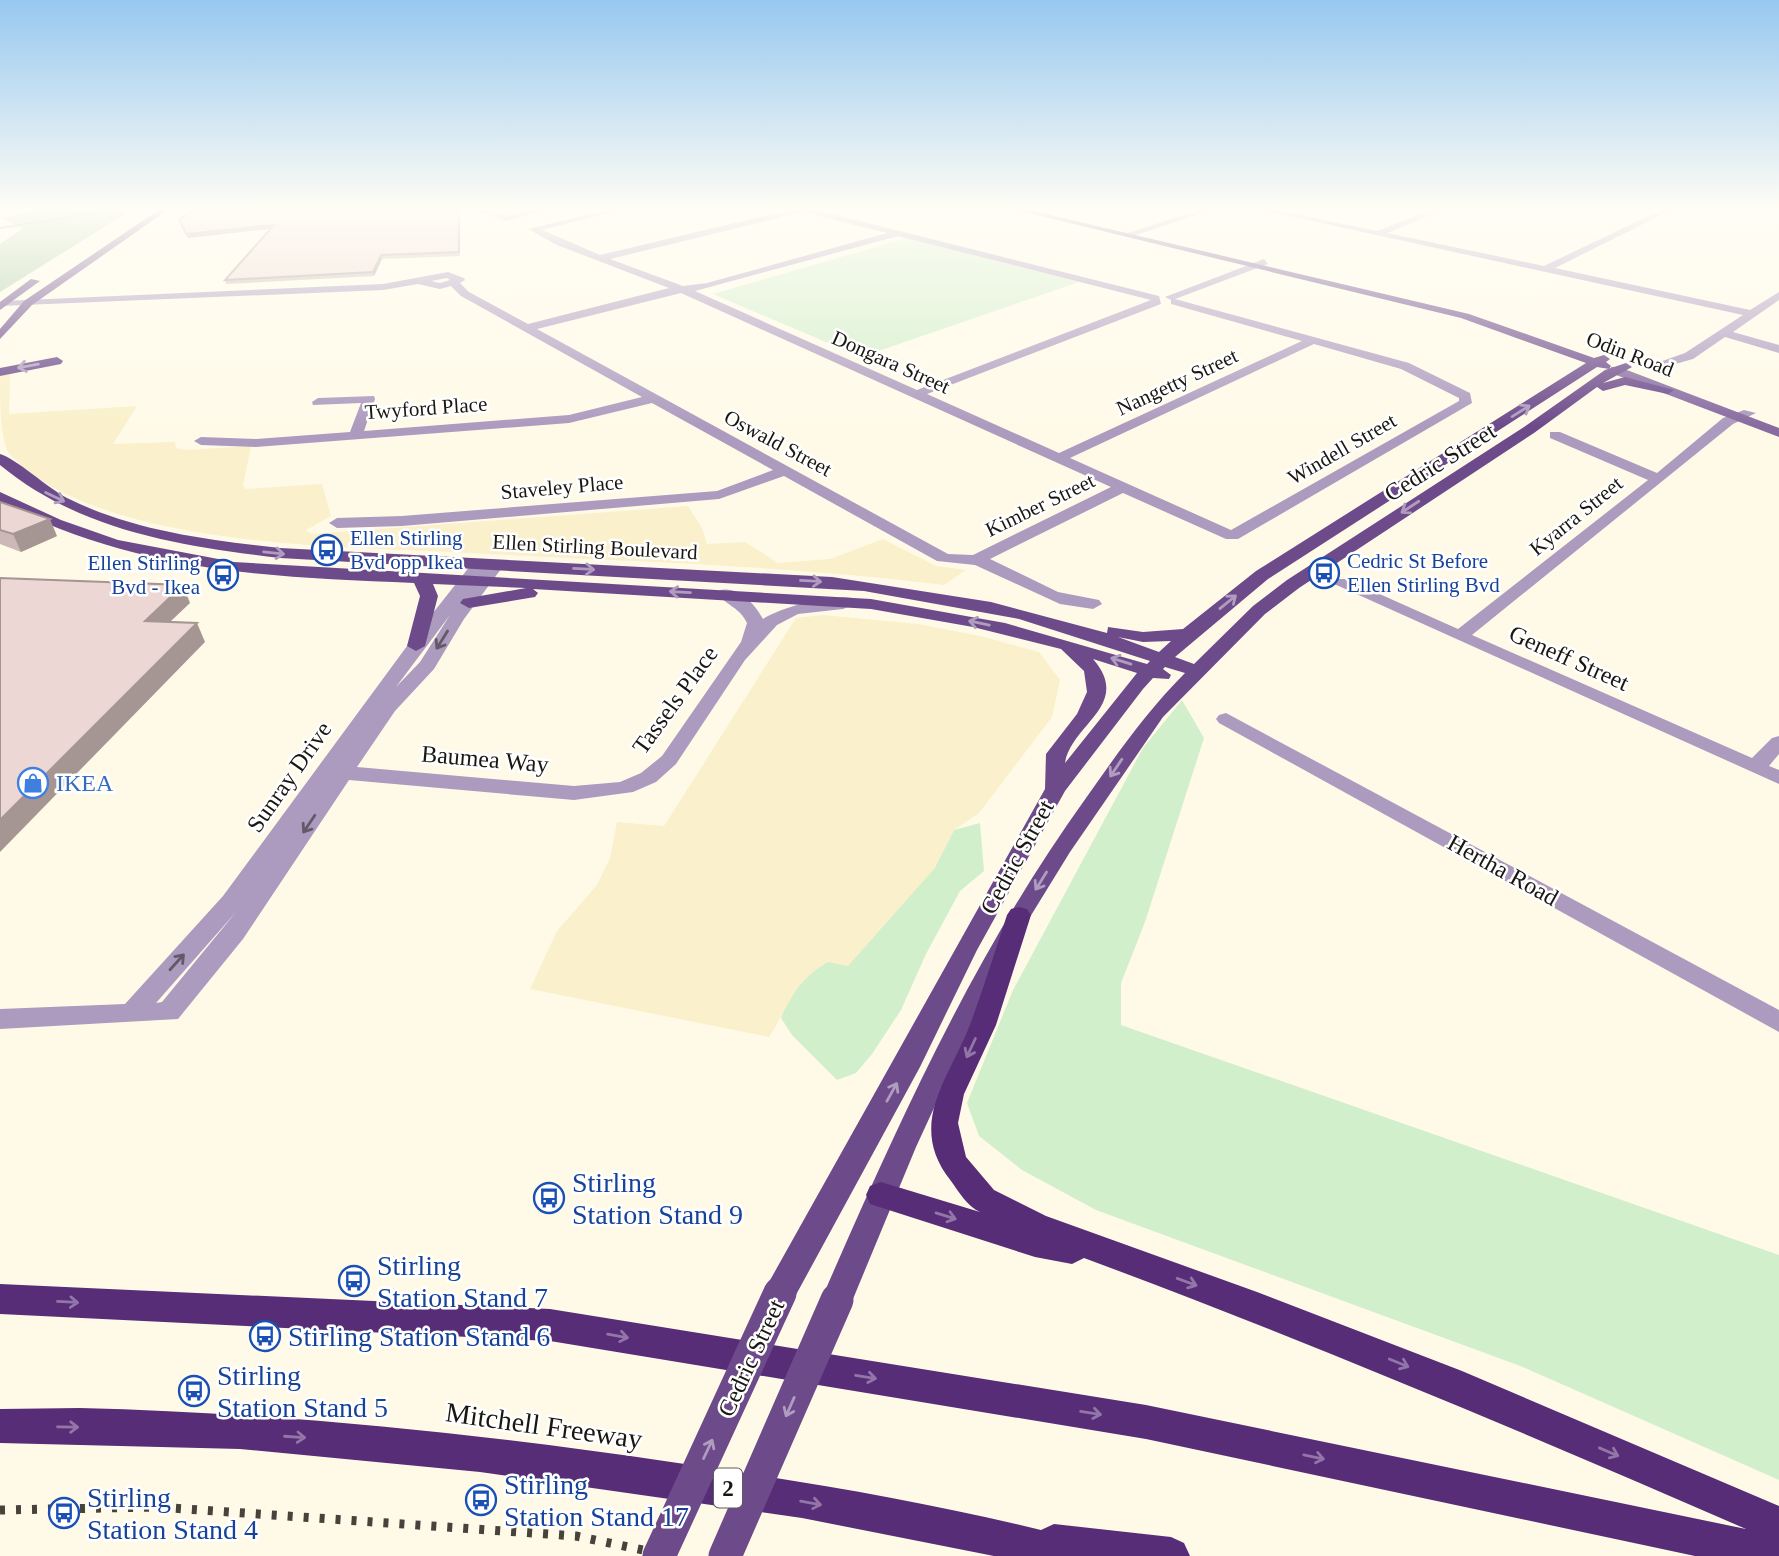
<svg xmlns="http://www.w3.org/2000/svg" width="1779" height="1556" viewBox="0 0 1779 1556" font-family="'Times New Roman',serif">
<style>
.green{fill:#d2efcb}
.forest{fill:#accca5}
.sand{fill:#faf0cb}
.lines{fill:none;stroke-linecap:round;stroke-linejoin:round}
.stream{stroke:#8ca8b6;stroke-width:2.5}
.street{fill:#ad9bbf;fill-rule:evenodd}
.secondary{fill:#886ca1;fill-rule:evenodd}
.primary{fill:#6d4b8b;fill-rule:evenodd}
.highway{fill:#572d77;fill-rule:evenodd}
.rail{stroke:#45433a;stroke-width:9;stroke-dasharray:5 11;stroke-linecap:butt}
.primary-bridge{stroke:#6d4b8b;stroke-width:33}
.wall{fill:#cbb9b6}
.shaded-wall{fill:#a59694}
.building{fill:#ecd7d4;stroke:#a59694;stroke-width:2}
.oneway{stroke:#af9cbf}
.oneway2{stroke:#635968}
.oneway3{stroke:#9276a7}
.labels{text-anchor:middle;stroke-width:5;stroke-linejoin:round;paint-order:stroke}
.far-street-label{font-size:21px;fill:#191711;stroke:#fff}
.far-transit-label{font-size:21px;fill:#164399;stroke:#fff;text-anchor:start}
.shield{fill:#fff;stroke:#5e5d58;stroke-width:2}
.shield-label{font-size:23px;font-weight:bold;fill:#191711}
.street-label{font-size:24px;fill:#191711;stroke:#fff}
.shop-label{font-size:24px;fill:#366cbe;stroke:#fff;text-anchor:start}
.near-transit-label{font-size:28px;fill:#164399;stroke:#fff;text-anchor:start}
.near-street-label{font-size:28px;fill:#191711;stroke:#fff}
</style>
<rect width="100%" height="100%" fill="#fffae8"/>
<g class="green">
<path d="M907 238 1079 282 861 357 713 294Z"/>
<path d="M1182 700 1204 738 1145 922 1121 983V1025L1779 1255V1480L1523 1367 1096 1210 1022 1170 979 1136 967 1103 1013 990 1143 748Z"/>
<path d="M980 823 984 871 960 891 926 954 901 1010 872 1054 856 1073 837 1080 792 1035 781 1018 788 998 807 974 828 962 934 869 954 830Z"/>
</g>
<path class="forest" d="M40 209H133L0 292V244L23 228 1 218Z"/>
<g class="sand">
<path d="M10 373 9 414 137 406 113 444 175 442 176 448 186 450 251 446 243 486 246 489 322 484 331 516 306 530 312 534 688 506 702 528 707 544 745 542 778 563 830 559 883 539 936 566 966 570 944 585C841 572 737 566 633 561 564 558 496 554 427 551 315 546 87 542 8 452 0 434 0 398 0 375Z"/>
<path d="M823 615 918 624 980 636 1039 652 1060 680 1052 717 1046 725 979 813 954 830 934 869 848 966 828 962C792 983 790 1005 769 1037L530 989 557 931 597 885 610 858 617 822 664 826 796 618Z"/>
</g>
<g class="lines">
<path class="stream" d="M0 228 125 209"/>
<g class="street">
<path d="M611 209H624L542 230 600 255 794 209H812L1159 296 1161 304 927 394 1059 453 1302 341 1171 304V300L1165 297 1264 259 1268 264 1175 299 1409 363 1470 393 1472 403 1238 539H1226L1123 493 990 559 1058 592 1099 600 1102 604 1093 609 1060 604 975 565 937 561 784 476 719 499 402 526 337 528 329 523 337 518 402 516 717 491 773 470 652 403 569 423 256 447 201 445 194 441 201 437 256 439 350 432 361 403 313 405 312 402 318 398 374 396 375 399 364 431 569 415 642 397 461 296 451 286 440 289 418 284 383 290 0 306V302L4 301 383 284 448 272 464 278 465 280 460 283 469 292 528 324 669 288 557 245 528 229ZM803 212 887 233 707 283 683 286 610 259ZM898 236 1151 300 917 390 695 291ZM447 278 450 280 440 283 431 281ZM681 293 1111 487 973 555 948 554 537 329ZM1314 344 1401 369 1459 398V401L1231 530 1070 458Z"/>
<path d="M1202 209H1214L1130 237 1122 235Z"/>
<path d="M1257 209H1271L1377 231 1434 209H1445L1387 233 1544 266 1663 209H1673L1555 268 1750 310 1779 292V300L1733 332 1779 345V353L1725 337 1693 359 1654 370V364L1685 353 1743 315Z"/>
<path d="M1744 410 1756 413 1733 424 1472 635 1752 758 1772 738 1779 736V754L1769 766 1779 770V784L1332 583 1334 579H1346L1458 629 1648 480 1550 438V432H1560L1657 473 1723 418Z"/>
<path d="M480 559 488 565 496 560 504 565 464 619 434 669 395 711 357 767 574 786 620 782 641 773 662 756 741 642 747 623C740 608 728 606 717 594L720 590C739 586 755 604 763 619 778 608 846 588 860 602L843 609 798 614 777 625 745 660 676 764 656 782 633 792 574 800 349 780 243 939 178 1019 0 1029V1009L125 1004 223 896 410 642 474 561ZM450 615 420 662 396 687ZM236 912 162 1002 156 1003Z"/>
<path d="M1226 713 1779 1010V1032L1219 723 1216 719 1219 715Z"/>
</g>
<path class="secondary" d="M1611 367H1619L1779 428V437L1611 373Z"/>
<g class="primary">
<path d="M160 209H169L32 305 0 339V329L24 301Z"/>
<path d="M1012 209H1025L1469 314 1594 358 1604 355 1610 359 1606 362 1611 366 1609 369 1597 367 1268 579 1175 657 1194 664 1253 606 1287 580 1524 427 1605 370 1626 363 1632 367 1603 383 1625 377 1674 390 1668 394 1625 385 1603 391 1597 387 1534 433 1299 588 1265 614 1163 717 1070 852 1030 917 975 1019 916 1147 848 1311 837 1315 826 1311 821 1300C898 1124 973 955 1086 798 1117 754 1147 711 1185 673L1165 667 1163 669 1171 675 1169 679 1153 678 1143 689 1065 791 977 950 920 1067 791 1304 780 1308 769 1304 764 1293 769 1282 1045 789 1046 754 1077 714 1087 692 1084 671 1061 649 973 627 871 609 533 589 538 593 535 597 469 608 460 603 463 599 526 588 433 584 438 596 425 646 416 651 407 646 420 596 414 583C263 577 138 572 0 502V492L61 520 118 540 234 562 871 599 1005 623 1147 664 1150 661 1019 619 864 591 280 558C180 546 80 531 0 465V454C14 457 49 489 67 498 133 531 208 540 280 548L832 577 991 602 1107 633 1108 627 1143 632 1183 629 1256 571 1586 363 1461 318ZM1118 637 1143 642 1171 641 1159 652ZM1093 659 1137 673 1065 763C1071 724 1133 705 1093 659Z"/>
<path d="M31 279 40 281 0 310V302Z"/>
<path d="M57 357 63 361 61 364 0 376V368Z"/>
</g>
<g class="highway">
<path d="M1019 907 1027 909 1031 915 996 1025 964 1094 958 1123 966 1157 994 1190 1046 1216 1257 1292 1462 1371 1779 1506V1556H1695L1146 1439 550 1341 0 1314V1284L550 1309 1146 1405 1746 1529C1527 1434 1308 1341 1084 1258L1072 1264 1035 1257 870 1204 866 1195 870 1186 881 1182 980 1212C967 1206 959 1192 951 1181 905 1123 951 1077 971 1022 984 987 995 951 1007 915L1011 909Z"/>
<path d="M80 1408C278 1413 475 1433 671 1462 795 1480 919 1500 1041 1530L1054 1524 1171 1537 1184 1543 1190 1556H994L802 1518 480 1472 240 1449 0 1443V1409Z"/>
</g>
<path class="rail" d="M0 1510 157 1507 576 1536 672 1556"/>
<g class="primary-bridge">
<path d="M659 1556 780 1293"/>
<path d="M725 1556 837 1300"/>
</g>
</g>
<g class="wall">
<path d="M190 209H459L460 256 382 259 374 276 226 284 225 280 270 229 188 238 179 219 193 211Z"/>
<path d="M469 209H549V210L505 221Z"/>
<path d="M0 502 57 536 21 552 0 544Z"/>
</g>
<g class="shaded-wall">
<path d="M540 209H549V210L505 221 504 217Z"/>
<path d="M274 225 276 228 188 238 186 234Z"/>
<path d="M381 255 382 259 374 276 373 272Z"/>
<path d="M50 519 57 536 21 552 13 534Z"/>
<path d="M183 585 190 603 152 639 145 621Z"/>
<path d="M197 623 205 642 0 852V820Z"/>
</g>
<g class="building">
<path d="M193 209H459V252L381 255 373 272 225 280 274 225 186 234 179 219 195 211Z"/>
<path d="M479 209H540L504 217Z"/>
<path d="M0 502 50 519 13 534 0 530Z"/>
<path d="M0 578 183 585 145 621 197 623 0 820Z"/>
</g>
<defs><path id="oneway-shaft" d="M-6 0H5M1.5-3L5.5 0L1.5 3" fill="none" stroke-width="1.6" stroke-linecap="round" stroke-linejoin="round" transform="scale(1.75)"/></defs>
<g class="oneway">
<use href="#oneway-shaft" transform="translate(28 366) rotate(170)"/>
<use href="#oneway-shaft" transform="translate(1521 411) rotate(-32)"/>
<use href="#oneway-shaft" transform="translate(55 497) rotate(26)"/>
<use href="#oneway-shaft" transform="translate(1410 507) rotate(147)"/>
<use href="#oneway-shaft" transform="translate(274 553) rotate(6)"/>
<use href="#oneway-shaft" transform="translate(584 569) rotate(3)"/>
<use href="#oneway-shaft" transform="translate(811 581) rotate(3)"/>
<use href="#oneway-shaft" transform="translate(680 592) rotate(-177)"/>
<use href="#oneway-shaft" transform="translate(1228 602) rotate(-39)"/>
<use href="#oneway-shaft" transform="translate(979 623) rotate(-168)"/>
<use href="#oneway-shaft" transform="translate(1121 661) rotate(-163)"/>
<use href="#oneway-shaft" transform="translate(1116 768) rotate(124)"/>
<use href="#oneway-shaft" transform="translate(1041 881) rotate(122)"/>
<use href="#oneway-shaft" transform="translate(892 1092) rotate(-61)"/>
<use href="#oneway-shaft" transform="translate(790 1407) rotate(114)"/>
<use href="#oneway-shaft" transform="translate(708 1449) rotate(-65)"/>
</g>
<g class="oneway2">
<use href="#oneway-shaft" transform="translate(442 640) rotate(122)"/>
<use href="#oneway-shaft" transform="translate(309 824) rotate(124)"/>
<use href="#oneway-shaft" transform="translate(177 962) rotate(-48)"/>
</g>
<g class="oneway3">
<use href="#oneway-shaft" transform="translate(971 1048) rotate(115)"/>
<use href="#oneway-shaft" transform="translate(946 1216) rotate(17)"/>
<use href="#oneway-shaft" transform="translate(1187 1282) rotate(20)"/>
<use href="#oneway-shaft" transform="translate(68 1302) rotate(3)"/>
<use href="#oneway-shaft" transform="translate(618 1336) rotate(10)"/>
<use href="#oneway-shaft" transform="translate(1399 1363) rotate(22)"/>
<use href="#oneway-shaft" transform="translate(866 1377) rotate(9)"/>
<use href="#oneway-shaft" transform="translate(1091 1413) rotate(9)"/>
<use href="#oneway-shaft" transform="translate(68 1427) rotate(1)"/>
<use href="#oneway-shaft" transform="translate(295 1437) rotate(4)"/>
<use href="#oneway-shaft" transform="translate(1609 1452) rotate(23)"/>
<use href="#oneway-shaft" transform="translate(1314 1457) rotate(12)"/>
<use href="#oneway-shaft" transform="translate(811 1503) rotate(10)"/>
</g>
<linearGradient id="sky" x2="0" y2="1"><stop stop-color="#97c8f0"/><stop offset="0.49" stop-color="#fffdf5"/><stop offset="1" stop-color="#fffdf5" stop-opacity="0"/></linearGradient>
<rect width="1779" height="426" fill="url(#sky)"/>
<defs>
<g id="bus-ring" transform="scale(1.575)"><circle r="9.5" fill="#fff" stroke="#1a4fb4" stroke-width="1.5"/><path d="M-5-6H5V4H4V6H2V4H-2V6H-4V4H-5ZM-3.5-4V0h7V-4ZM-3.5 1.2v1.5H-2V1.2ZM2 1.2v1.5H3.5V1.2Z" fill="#1a4fb4"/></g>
<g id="shop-ring" transform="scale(1.575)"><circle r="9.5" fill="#fff" stroke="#3f7fe0" stroke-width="1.5"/><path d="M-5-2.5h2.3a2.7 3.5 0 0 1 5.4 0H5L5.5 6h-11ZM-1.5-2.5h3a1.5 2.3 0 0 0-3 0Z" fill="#3f7fe0"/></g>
</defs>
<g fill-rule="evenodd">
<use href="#bus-ring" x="327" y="550"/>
<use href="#bus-ring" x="1324" y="573"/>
<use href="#bus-ring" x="223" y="575"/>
<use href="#shop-ring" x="33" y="783"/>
<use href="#bus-ring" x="549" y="1198"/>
<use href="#bus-ring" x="354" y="1281"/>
<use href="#bus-ring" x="265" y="1336"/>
<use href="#bus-ring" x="194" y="1391"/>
<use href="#bus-ring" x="481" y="1500"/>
<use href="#bus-ring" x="64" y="1513"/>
</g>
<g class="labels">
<g class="far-street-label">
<text transform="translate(1630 354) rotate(21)" y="7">Odin Road</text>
<text transform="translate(891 362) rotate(24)" y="7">Dongara Street</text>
<text transform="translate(1177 382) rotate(-25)" y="7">Nangetty Street</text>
<text transform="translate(426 408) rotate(-4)" y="7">Twyford Place</text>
<text transform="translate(778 443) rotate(28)" y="7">Oswald Street</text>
<text transform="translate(1342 449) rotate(-30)" y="7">Windell Street</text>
<text transform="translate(562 487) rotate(-5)" y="7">Staveley Place</text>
<text transform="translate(1040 505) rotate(-26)" y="7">Kimber Street</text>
<text transform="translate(1576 516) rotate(-39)" y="7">Kyarra Street</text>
<text transform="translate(595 547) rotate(3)" y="7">Ellen Stirling Boulevard</text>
</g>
<g class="far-transit-label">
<text x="350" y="545">Ellen Stirling<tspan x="350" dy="24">Bvd opp Ikea</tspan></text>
<text x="1347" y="568">Cedric St Before<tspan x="1347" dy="24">Ellen Stirling Bvd</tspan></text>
<text x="200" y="570" text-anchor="end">Ellen Stirling<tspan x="200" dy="24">Bvd - Ikea</tspan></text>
</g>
<rect class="shield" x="714" y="1468.5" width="28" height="39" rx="5"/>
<g class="shield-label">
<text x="728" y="1496">2</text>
</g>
<g class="street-label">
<text transform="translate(1440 462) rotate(-32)" y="8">Cedric Street</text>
<text transform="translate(1569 658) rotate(24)" y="8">Geneff Street</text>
<text transform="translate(675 700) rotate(-54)" y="8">Tassels Place</text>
<text transform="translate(485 759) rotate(5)" y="8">Baumea Way</text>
<text transform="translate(289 777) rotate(-55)" y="8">Sunray Drive</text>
<text transform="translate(1017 857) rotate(-61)" y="8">Cedric Street</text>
<text transform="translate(1503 870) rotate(29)" y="8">Hertha Road</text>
<text transform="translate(751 1358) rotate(-65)" y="8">Cedric Street</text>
</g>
<g class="shop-label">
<text x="56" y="791">IKEA</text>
</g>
<g class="near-transit-label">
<text x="572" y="1192">Stirling<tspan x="572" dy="32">Station Stand 9</tspan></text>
<text x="377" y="1275">Stirling<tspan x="377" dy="32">Station Stand 7</tspan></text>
<text x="288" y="1346">Stirling Station Stand 6</text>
<text x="217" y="1385">Stirling<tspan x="217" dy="32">Station Stand 5</tspan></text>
<text x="504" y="1494">Stirling<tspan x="504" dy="32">Station Stand 17</tspan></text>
<text x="87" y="1507">Stirling<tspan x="87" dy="32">Station Stand 4</tspan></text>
</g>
<g class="near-street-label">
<text transform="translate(544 1425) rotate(8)" y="10">Mitchell Freeway</text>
</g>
</g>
</svg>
